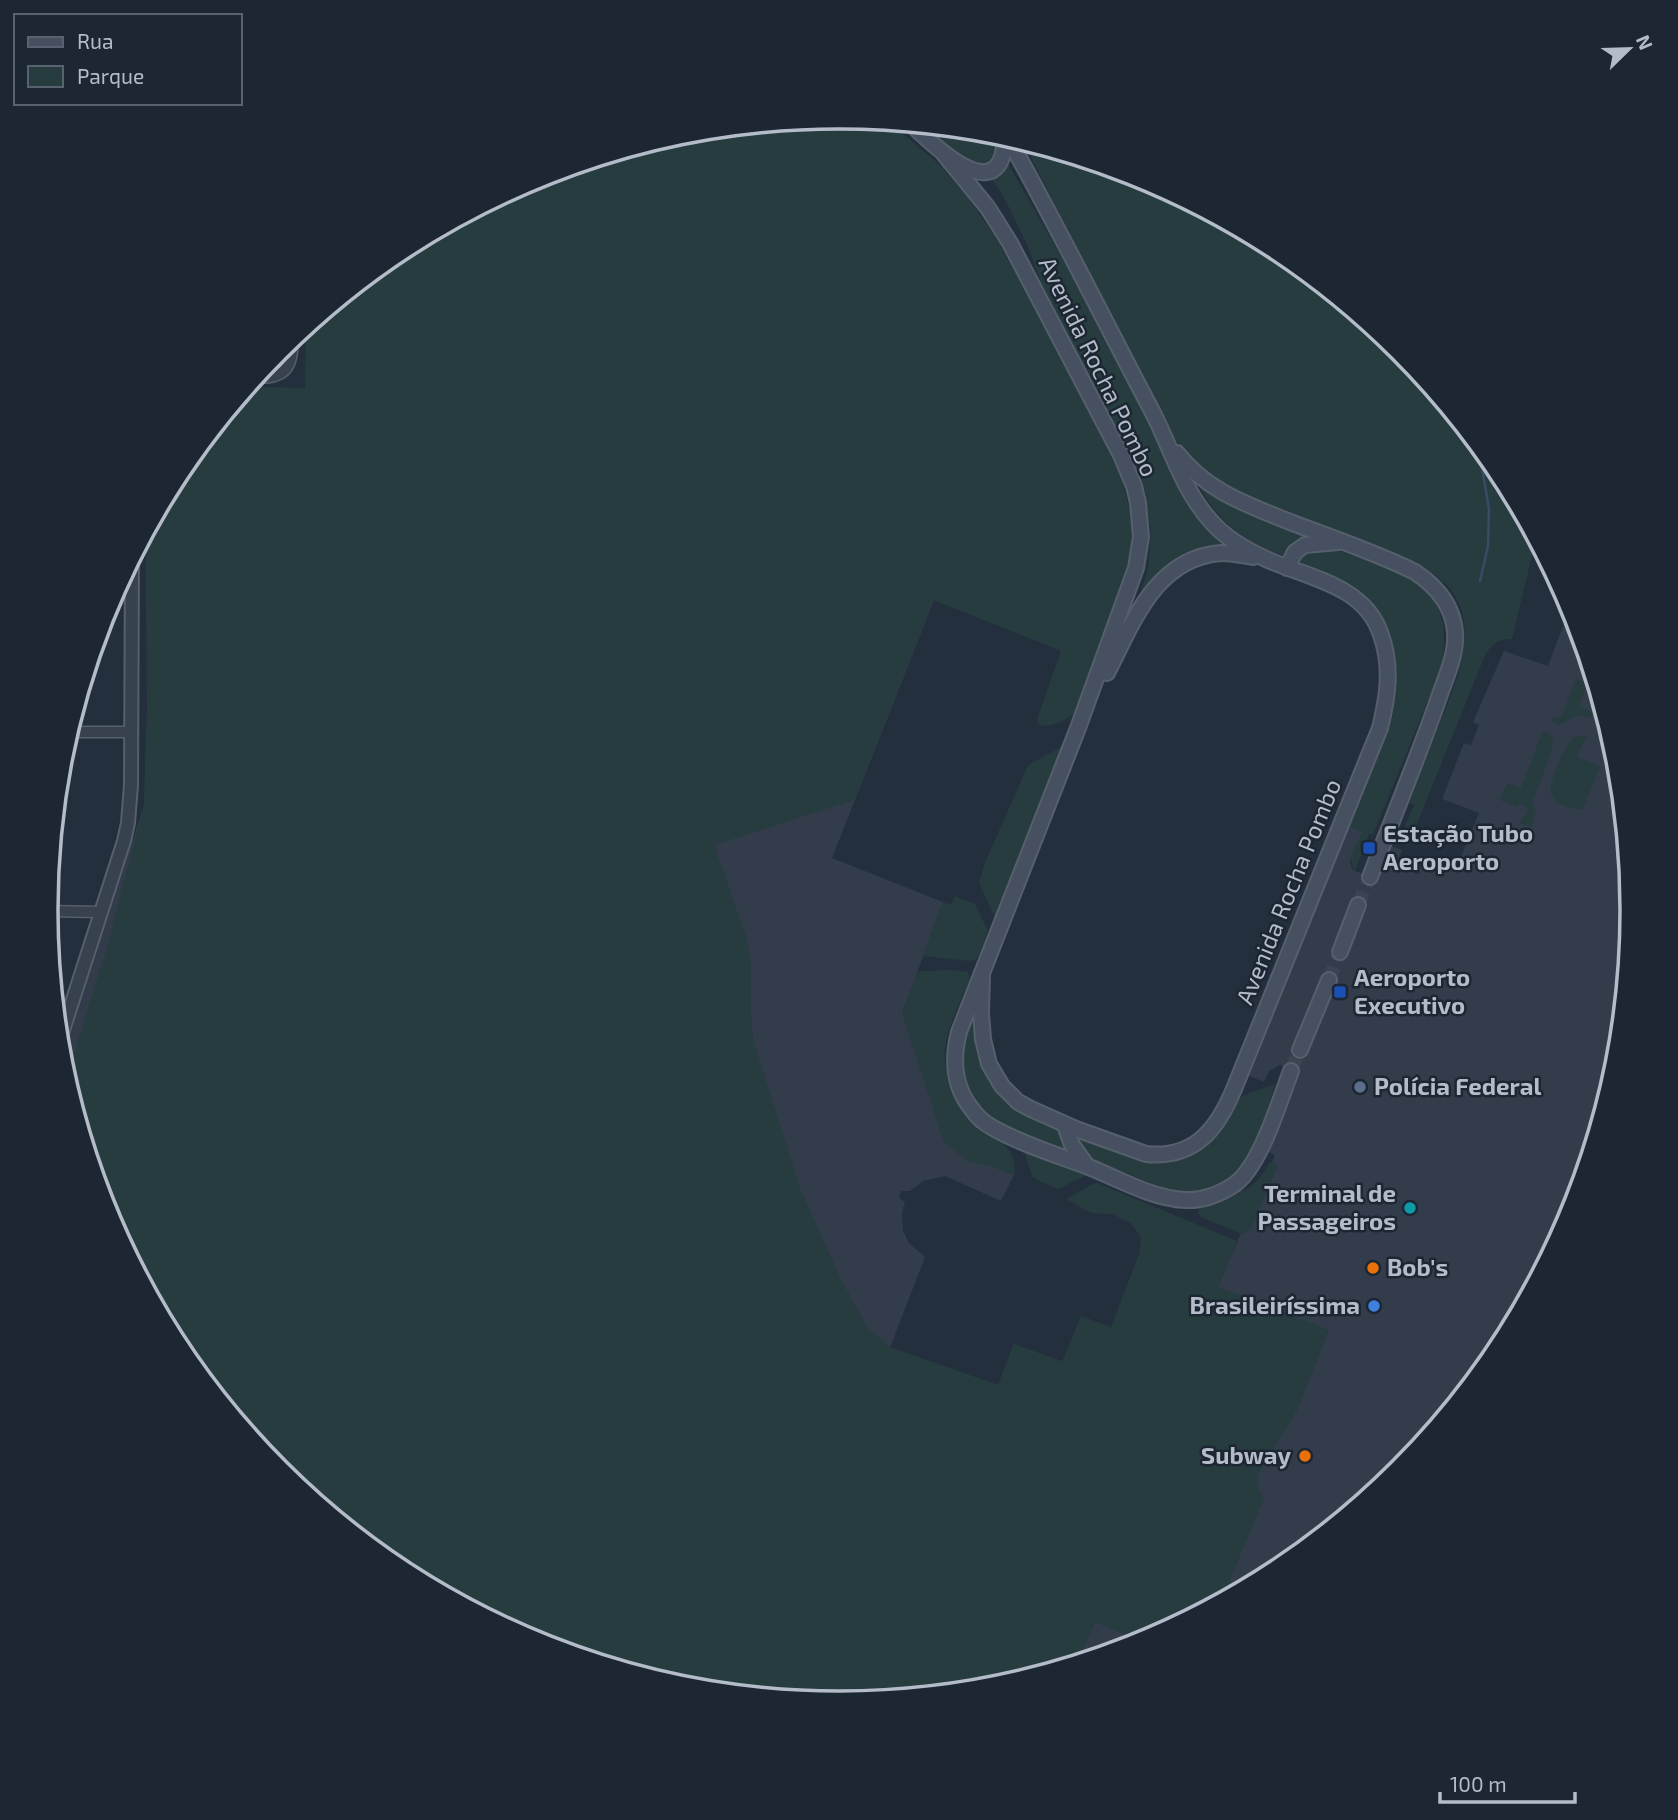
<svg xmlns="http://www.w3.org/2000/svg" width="1678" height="1820" viewBox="0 0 1678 1820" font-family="'Exo 2',sans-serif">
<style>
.airport{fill:#323c4b}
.green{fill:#263c3f}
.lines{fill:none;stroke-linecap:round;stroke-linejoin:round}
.stream{stroke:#394c67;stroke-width:2.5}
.secondary-tunnel{stroke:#3a4453;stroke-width:14;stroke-dasharray:14 7;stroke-linecap:butt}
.minor-casing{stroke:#565f6c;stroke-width:13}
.tertiary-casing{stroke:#565f6c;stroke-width:16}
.secondary-casing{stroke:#565f6c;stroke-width:18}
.minor{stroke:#38414e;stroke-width:10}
.tertiary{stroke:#38414e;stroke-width:12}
.secondary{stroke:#465061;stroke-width:14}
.transit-dot{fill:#1a4fb4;stroke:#1d2633;stroke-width:2.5}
.service-dot{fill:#5c6f8a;stroke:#1d2633;stroke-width:2.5}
.culture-dot{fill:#0f9aa8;stroke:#1d2633;stroke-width:2.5}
.food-dot{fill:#e8710a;stroke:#1d2633;stroke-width:2.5}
.shop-dot{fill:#3f7fe0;stroke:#1d2633;stroke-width:2.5}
.labels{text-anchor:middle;stroke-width:5;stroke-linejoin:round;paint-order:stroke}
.street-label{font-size:24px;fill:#b4bcc9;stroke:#1d2633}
.poi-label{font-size:24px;font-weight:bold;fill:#b4bcc9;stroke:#1d2633;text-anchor:start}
.rim{fill:none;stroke:#b4bcc9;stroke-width:3.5}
</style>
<rect width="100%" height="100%" fill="#242f3e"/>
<path class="airport" d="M685 132 934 600 832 858 943 902 902 1014 997 1168 1014 1175 1001 1201 945 1176 923 1181 910 1191H901L899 1198 905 1202 902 1213 903 1231 909 1243 925 1257 890 1348 998 1385 1014 1344 1097 1374 1218 1286 1275 1155 1266 1151 1291 1071 1280 1065 1269 1071 1264 1082 1242 1073 1341 823 1363 832 1350 862 1352 869 1355 871 1374 878 1388 845 1402 850 1396 866 1419 874 1420 872 1417 871 1423 858 1455 871 1479 813 1442 799 1464 743 1471 745 1479 725 1473 722 1504 651 1548 666 1571 605 1617 756 1632 910 1617 1065 1572 1214 1499 1351 1400 1471 1280 1570 1142 1643 993 1688 839 1703 684 1688 535 1643 398 1570 278 1471 179 1351 106 1213 61 1064 144 805 147 711 146 531 179 469 246 387 306 388V326L398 250 536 177Z"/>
<g class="green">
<path d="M839 117 888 121 941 166 968 198 994 235 1028 295 1118 468C1126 492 1133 517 1132 543 1130 576 1117 606 1105 637 1095 662 1085 687 1075 713 1066 720 1049 730 1038 724L1037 719 1061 651 933 600 854 800 714 845 747 940 751 964V1013L753 1040 801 1191 840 1278 867 1327 890 1347 998 1385 1014 1344 1062 1362 1081 1316 1111 1327 1139 1254 1141 1238 1131 1223 1112 1214 1091 1213 1066 1199 1091 1185 1097 1183 1237 1241 1218 1287 1329 1330 1297 1410 1258 1474C1256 1483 1259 1491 1264 1498L1221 1601 1136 1645 1125 1641 1127 1635 1095 1622 1077 1663 993 1688 839 1703 684 1688 535 1643 398 1570 278 1471 179 1350 106 1213 66 1080 108 945 144 805 147 711 146 531 179 469 246 387 305 388 306 326 398 250 536 177 685 132Z"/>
<path d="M925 125 996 132C1002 146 998 153 990 165 965 170 943 141 925 125Z"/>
<path d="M1022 140 1143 177 1280 250 1400 349 1499 470 1536 539 1512 639C1499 639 1494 643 1486 653L1408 846 1398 842 1414 805 1409 803 1458 676C1465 647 1471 615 1450 589 1429 564 1396 555 1366 544 1333 531 1299 518 1266 505 1252 499 1235 495 1222 487 1204 477 1183 450 1170 433Z"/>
<path d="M1006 160 1089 306 1202 520 1215 536 1230 547 1204 553 1138 601 1148 568 1151 532 1145 492 1121 436 1042 285 1028 247 1010 209 998 188 988 174Z"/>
<path d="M1198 484 1230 504 1316 538 1287 556C1248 547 1216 520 1198 484Z"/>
<path d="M1320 547C1342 550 1358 557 1378 565 1388 569 1399 572 1408 577 1444 597 1449 631 1441 668L1373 835 1369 834 1355 871C1346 860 1357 844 1363 832L1348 826C1357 800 1365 775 1374 749 1380 731 1390 712 1393 693 1399 656 1391 615 1360 591 1344 577 1321 571 1302 564L1300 557 1306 550Z"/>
<path d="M1576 679 1587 683 1579 706 1593 713 1590 718 1577 715 1559 725 1550 721 1552 717 1561 718Z"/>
<path d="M1543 731C1553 734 1554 739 1552 749L1532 803 1536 813 1531 828 1520 823 1523 816H1526L1529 808 1520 804 1517 807 1500 800 1507 783 1521 788Z"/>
<path d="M1587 735 1577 756 1579 758 1600 766 1583 809C1570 810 1554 804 1550 791 1552 779 1564 743 1575 737 1579 735 1583 736 1587 735Z"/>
<path d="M1062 747H1061L995 918 979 883 984 865 1028 765Z"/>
<path d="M955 896 975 904 988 931 978 957 975 960 969 961 923 956 943 902 951 905Z"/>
<path d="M952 970 968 972 970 979C961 1001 947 1026 945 1050 943 1078 955 1104 975 1123 990 1138 1021 1146 1014 1175L997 1168 968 1161 944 1142 902 1014 917 973 921 971Z"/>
<path d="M967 1024 977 1025 1006 1099 1159 1160 1178 1159 1198 1152 1219 1134 1242 1096 1275 1084C1258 1142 1243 1202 1168 1190L1003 1125 978 1107 965 1080 960 1055Z"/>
<path d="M1022 1146 1089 1174 1058 1189 1033 1178Z"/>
<path d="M1270 1162 1278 1165 1251 1228 1247 1233 1241 1234 1201 1217 1198 1213 1199 1207 1234 1191 1246 1190 1259 1179Z"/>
</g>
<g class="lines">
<path class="stream" d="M1478 444 1489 509 1488 546 1480 581"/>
<g class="secondary-tunnel">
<path d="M1358 905 1370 877"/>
<path d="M1329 980 1340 952"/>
<path d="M1291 1071 1300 1050"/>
</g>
<g class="minor-casing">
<g id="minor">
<path d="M254 378C287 378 292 369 293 337"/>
<path d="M68 732H132"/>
<path d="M46 911 102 912"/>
</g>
</g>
<g class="tertiary-casing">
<path id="tertiary" d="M59 1043 124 841 128 823 131 785 132 557"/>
</g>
<g class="secondary-casing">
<g id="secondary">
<path d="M910 123C925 137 987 201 1002 157 1004 150 1005 142 1006 135"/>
<path d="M944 154 988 208 1010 243 1121 455 1134 486 1138 503 1141 537 1136 568 1078 728 959 1032C952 1059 953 1085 971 1108 977 1117 985 1124 995 1129 1024 1145 1057 1155 1089 1167 1119 1179 1151 1198 1185 1200 1202 1201 1221 1194 1235 1184 1261 1165 1279 1102 1291 1071"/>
<path d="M1177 453C1208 492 1246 504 1290 522 1332 538 1375 552 1415 572 1436 586 1453 606 1455 632 1457 655 1445 679 1438 700 1417 760 1393 818 1370 877"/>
<path d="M1287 568 1295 552 1305 545 1338 542"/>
<path d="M1107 673C1133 623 1155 558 1221 553 1232 553 1243 555 1253 557"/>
<path d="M1340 952 1358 905"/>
<path d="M982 974 981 1013 983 1039 989 1064 1002 1086 1018 1102 1031 1109 1076 1129 1146 1154C1194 1159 1217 1130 1234 1089L1380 728C1388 696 1392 666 1381 635 1365 585 1308 578 1266 559 1246 550 1224 537 1210 520 1183 490 1171 448 1153 413 1104 320 1058 227 1007 136"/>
<path d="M1300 1050 1329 980"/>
<path d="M1065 1125 1072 1145 1087 1166"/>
</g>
</g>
<use href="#minor" class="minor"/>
<use href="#tertiary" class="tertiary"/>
<use href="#secondary" class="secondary"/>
</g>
<g class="transit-dot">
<rect x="1362" y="841" width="14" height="14" rx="3.5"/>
<rect x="1333" y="985" width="14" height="14" rx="3.5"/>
</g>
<circle class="service-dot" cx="1360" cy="1087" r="7"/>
<circle class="culture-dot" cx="1410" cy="1208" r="7"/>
<g class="food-dot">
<circle cx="1373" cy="1268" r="7"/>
<circle cx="1305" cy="1456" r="7"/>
</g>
<circle class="shop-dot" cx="1374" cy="1306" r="7"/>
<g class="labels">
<g class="street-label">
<text transform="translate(1098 367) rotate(64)" y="8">Avenida Rocha Pombo</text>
<text transform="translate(1289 892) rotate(-68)" y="8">Avenida Rocha Pombo</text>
</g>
<g class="poi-label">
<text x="1383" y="842">Estação Tubo<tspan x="1383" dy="28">Aeroporto</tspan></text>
<text x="1354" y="986">Aeroporto<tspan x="1354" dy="28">Executivo</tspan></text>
<text x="1374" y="1095">Polícia Federal</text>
<text x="1396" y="1202" text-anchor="end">Terminal de<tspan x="1396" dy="28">Passageiros</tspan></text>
<text x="1387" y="1276">Bob's</text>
<text x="1360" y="1314" text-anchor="end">Brasileiríssima</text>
<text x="1291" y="1464" text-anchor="end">Subway</text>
</g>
</g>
<path d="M0 0H1678V1820H0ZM58 910a781 781 0 1 1 1562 0a781 781 0 1 1-1562 0Z" fill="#1d2633" fill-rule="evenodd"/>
<path class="rim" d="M58 910a781 781 0 1 1 1562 0a781 781 0 1 1-1562 0Z"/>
<rect x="14" y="14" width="228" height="91" fill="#1d2633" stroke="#59626f" stroke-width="2"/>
<rect x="28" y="37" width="35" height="10" fill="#465061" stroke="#59626f" stroke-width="2"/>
<text x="77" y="49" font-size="21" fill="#b4bcc9">Rua</text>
<rect x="28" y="66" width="35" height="21" fill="#263c3f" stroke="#59626f" stroke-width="2"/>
<text x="77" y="84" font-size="21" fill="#b4bcc9">Parque</text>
<g transform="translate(1629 49) rotate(67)" stroke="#1d2633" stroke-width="5" paint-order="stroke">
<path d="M0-5L12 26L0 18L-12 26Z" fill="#b4bcc9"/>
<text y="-10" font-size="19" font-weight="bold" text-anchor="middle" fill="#b4bcc9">N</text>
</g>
<path d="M1440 1792v10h135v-10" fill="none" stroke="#b4bcc9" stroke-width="3.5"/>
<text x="1450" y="1792" font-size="21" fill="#b4bcc9" stroke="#1d2633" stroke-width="5" paint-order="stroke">100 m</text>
</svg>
